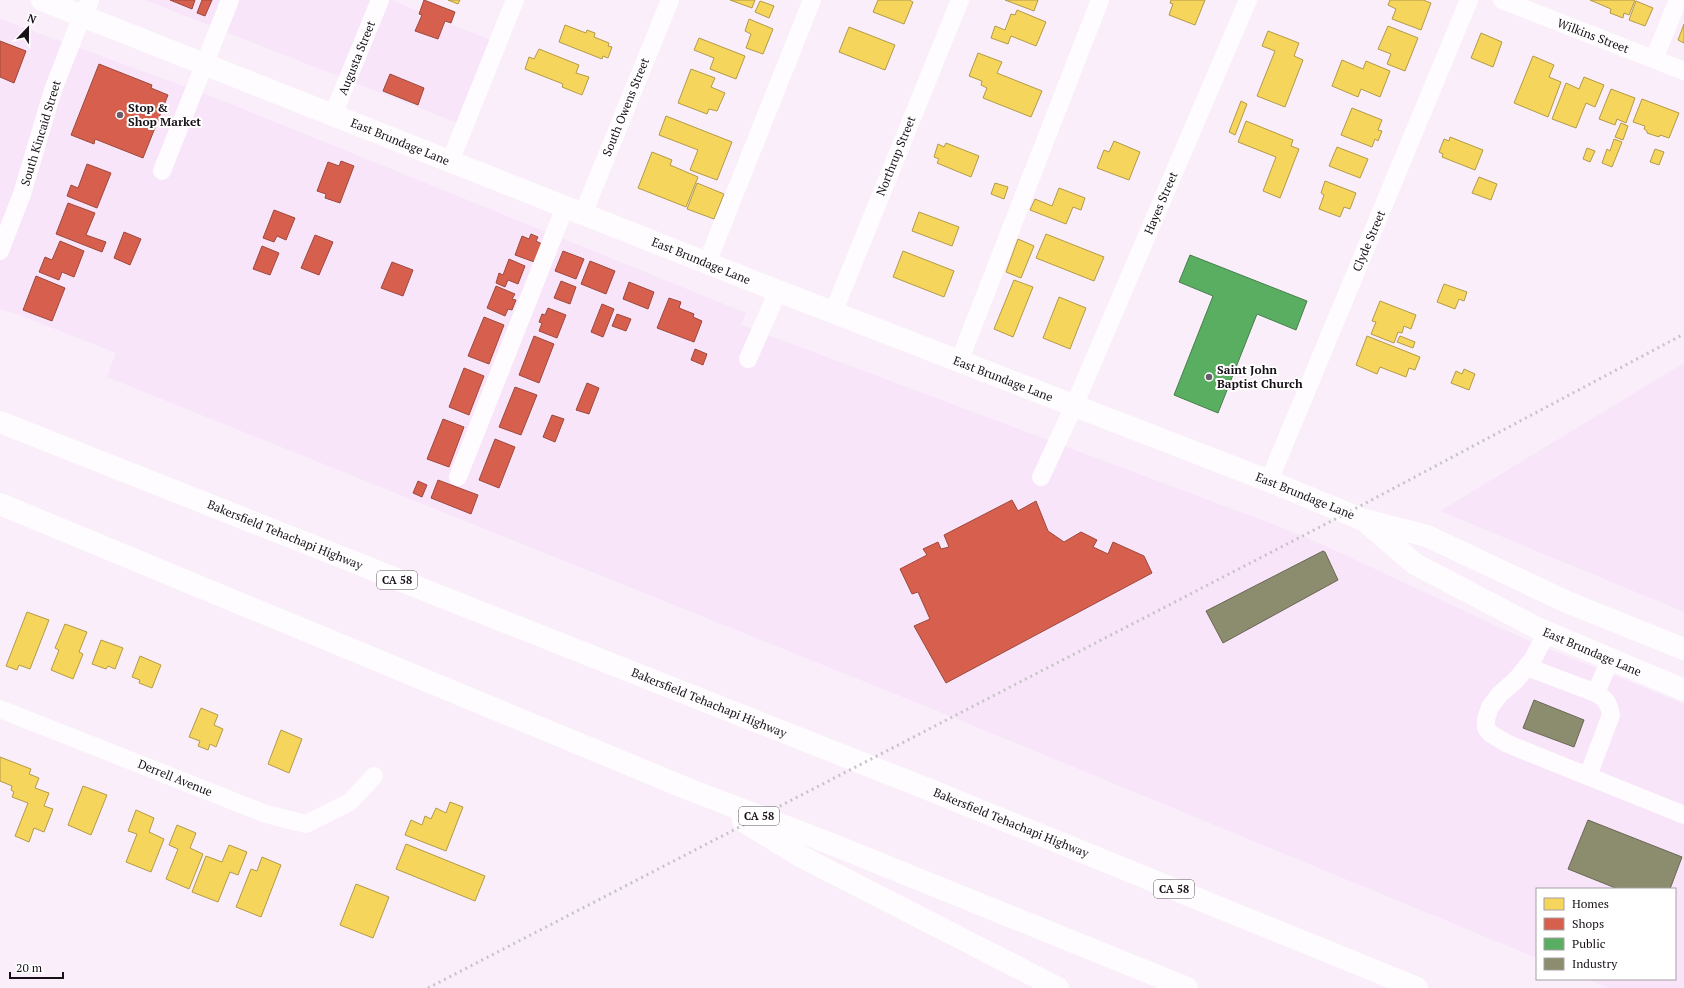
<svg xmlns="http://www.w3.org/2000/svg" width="1684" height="988" viewBox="0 0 1684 988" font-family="'PT Serif',serif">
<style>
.built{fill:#f8e5f9}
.homes{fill:#f6d55c;stroke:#b39a48}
.shops{fill:#d6604d;stroke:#9d483d}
.public{fill:#5aae61;stroke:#467f4b}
.industry{fill:#8c8c6e;stroke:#696754}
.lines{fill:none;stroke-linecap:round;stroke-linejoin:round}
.minor{stroke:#fefcfe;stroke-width:18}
.major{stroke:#fefcfe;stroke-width:22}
.highway{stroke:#fefcfe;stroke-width:22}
.rail{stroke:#c7c4c7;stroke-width:3;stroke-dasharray:2 4;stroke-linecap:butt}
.poi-dot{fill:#675e67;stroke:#fff;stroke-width:1.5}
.labels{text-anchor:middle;stroke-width:4;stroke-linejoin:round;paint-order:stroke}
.shield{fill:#fff;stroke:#5d585d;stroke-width:1}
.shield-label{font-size:11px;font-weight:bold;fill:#181118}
.street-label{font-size:12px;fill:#181118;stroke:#fff}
.poi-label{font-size:12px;font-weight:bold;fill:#181118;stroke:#fff;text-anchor:start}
</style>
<rect width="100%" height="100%" fill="#f9eefa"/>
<g class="built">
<path d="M145 0H391L498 43 465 126Z"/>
<path d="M0 19 216 98 746 313 741 325 1286 529 1330 548 1522 638 1684 704V988H1609L1587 979H1675V889H1537V958L955 718 107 377 116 353 17 314 0 309Z"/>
<path d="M1684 363V612L1440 511Z"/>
</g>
<g class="homes">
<path d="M448 0H460L458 4Z"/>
<path d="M730 0H755L752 8Z"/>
<path d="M878 0H909L913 2 904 24 873 12Z"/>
<path d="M1005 0H1038L1034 11Z"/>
<path d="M1171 0H1205L1195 25 1169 15 1173 4 1170 3Z"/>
<path d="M1390 0H1423L1431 3 1421 30 1392 19 1396 9 1388 5Z"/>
<path d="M1590 0H1635L1629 15 1624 13 1623 18 1610 13 1611 9Z"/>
<path d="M760 1 774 6 769 18 755 12Z"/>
<path d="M1636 1 1653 8 1645 26 1629 20Z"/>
<path d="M1017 10 1046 22 1036 46 1011 36 1008 44 991 38 995 26 1005 30 1011 14 1015 15Z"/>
<path d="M749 19 773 29 763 54 746 48 751 34 745 31Z"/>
<path d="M1684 24V43L1678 40Z"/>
<path d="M565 25 586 33 587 30 595 33 594 37 609 43 608 46 612 47 608 58 603 56 602 59 559 42Z"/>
<path d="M1388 26 1418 38 1405 71 1387 64 1391 54 1378 49Z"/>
<path d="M849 27 895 45 885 70 839 52Z"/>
<path d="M1268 31 1299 43 1294 56 1303 60 1285 107 1257 96 1275 51 1262 46Z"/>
<path d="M1481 33 1502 42 1493 67 1471 58Z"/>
<path d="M699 38 745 56 736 79 710 69 714 58 694 50Z"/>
<path d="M539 49 579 65 576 73 589 77 582 95 562 87 563 84 525 69 529 57 534 59Z"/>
<path d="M978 53 1002 62 997 73 1042 91 1031 117 983 98 987 88 981 85 982 81 969 76Z"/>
<path d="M1533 56 1554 65 1549 77 1561 82 1548 117 1514 103Z"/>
<path d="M1342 60 1363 69 1366 61 1390 71 1380 97 1361 89 1358 97 1332 86Z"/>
<path d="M691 69 715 78 711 87 725 93 717 111 709 109 707 114 678 103Z"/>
<path d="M1584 77 1604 85 1595 107 1586 103 1576 128 1552 119 1566 83 1579 89Z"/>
<path d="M1611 89 1635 98 1626 123 1617 119 1615 125 1599 119Z"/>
<path d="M1642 99 1679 113 1669 138 1660 135 1659 137 1647 133V131L1644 129 1645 126 1633 122Z"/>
<path d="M1241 101 1247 104 1235 135 1229 132Z"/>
<path d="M1352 108 1382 120 1378 130 1382 131 1378 141 1375 139 1372 147 1341 135Z"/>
<path d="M666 116 732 142 717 180 690 170 698 150 659 135Z"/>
<path d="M1246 121 1293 140 1291 146 1299 149 1280 198 1263 191 1276 157 1238 142Z"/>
<path d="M1621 123 1628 126 1623 140 1615 137Z"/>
<path d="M1450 137 1483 150 1475 170 1442 157 1443 154 1439 152 1444 139 1449 141Z"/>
<path d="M1614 139 1622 142 1612 167 1602 163 1607 149 1610 151Z"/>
<path d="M1114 141 1140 152 1129 180 1097 168 1104 150 1109 152Z"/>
<path d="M946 143 979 156 971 177 937 163 939 159 934 157 938 144 944 147Z"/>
<path d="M1337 147 1368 159 1360 178 1329 166Z"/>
<path d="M1587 148 1595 151 1590 162 1583 159Z"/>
<path d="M1655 149 1664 152 1659 165 1650 162Z"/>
<path d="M652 152 672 160 670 165 698 177 686 207 638 188Z"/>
<path d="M1479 177 1497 184 1491 200 1472 193Z"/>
<path d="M1325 181 1356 193 1350 209 1344 207 1340 217 1319 209 1324 195 1321 193Z"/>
<path d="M697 183 724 194 714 219 687 209Z"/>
<path d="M995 183 1008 187 1004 199 991 194Z"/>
<path d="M1059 188 1085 198 1081 210 1073 207 1066 224 1030 210 1035 199 1052 206Z"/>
<path d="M919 212 959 227 952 246 912 231Z"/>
<path d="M1046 234 1104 257 1094 281 1036 258Z"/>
<path d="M1018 239 1034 246 1021 278 1006 272Z"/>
<path d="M903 251 954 271 944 297 893 277Z"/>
<path d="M1014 280 1033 287 1013 337 994 329Z"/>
<path d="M1444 284 1467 292 1464 301 1459 299 1455 309 1437 302Z"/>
<path d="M1059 297 1086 308 1070 349 1043 338Z"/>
<path d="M1380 301 1416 315 1411 329 1404 326 1402 333 1398 332 1394 343 1371 334 1376 322 1372 321Z"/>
<path d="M1367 336 1420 357 1415 370 1409 368 1406 377 1380 367 1377 374 1356 365Z"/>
<path d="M1400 336 1415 342 1413 348 1397 342Z"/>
<path d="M1464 369 1475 374 1469 390 1451 383 1456 371 1462 374Z"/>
<path d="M27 612 49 620 30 669 19 665 17 670 6 666Z"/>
<path d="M65 624 87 632 79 652 83 654 73 679 51 670 59 650 55 648Z"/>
<path d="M101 640 123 648 115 669 108 666 106 669 92 664Z"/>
<path d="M140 656 161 665 152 688 139 683 140 680 132 677Z"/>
<path d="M201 708 218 715 214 725 223 729 216 747 210 744 208 750 198 746 200 741 189 737Z"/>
<path d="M281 730 302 739 289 773 268 764Z"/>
<path d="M0 757 31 769 29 774 39 778 35 788 49 793 44 806 53 809 44 832 34 828 29 842 15 836 28 803 12 797 14 792 11 790 12 786 0 781Z"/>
<path d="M83 786 107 795 91 835 68 825Z"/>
<path d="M450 802 463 807 446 851 405 835 411 820 422 825 425 816 431 819 436 808 446 813Z"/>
<path d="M136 810 154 818 149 832 164 839 151 872 126 862 137 834 128 831Z"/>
<path d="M177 825 196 833 190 848 203 854 189 889 166 879 178 849 169 845Z"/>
<path d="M406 844 485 876 475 901 396 869Z"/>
<path d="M229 845 247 852 238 875 230 872 218 902 192 892 206 856 222 862Z"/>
<path d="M262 857 281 865 261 917 236 907 251 869 257 871Z"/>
<path d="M356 884 389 897 373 938 340 925Z"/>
</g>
<g class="shops">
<path d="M170 0H195L192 9Z"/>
<path d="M202 0H212L205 16 197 13Z"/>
<path d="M424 0 455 12 451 23 445 21 438 39 415 31 422 15 419 14Z"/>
<path d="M0 41 26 51 14 83 0 77Z"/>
<path d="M99 64 152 85 151 88 168 95 143 158 95 139 94 144 71 135Z"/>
<path d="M390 74 424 88 418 105 383 91Z"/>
<path d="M341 161 354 166 340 203 325 198 326 194 317 191 328 162 339 166Z"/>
<path d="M87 164 111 173 97 208 67 196 71 185 78 188Z"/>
<path d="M68 203 95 213 86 235 106 242 102 252 56 234Z"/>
<path d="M274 210 295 218 286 240 277 236 274 242 263 238Z"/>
<path d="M124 232 141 239 130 265 114 258Z"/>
<path d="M531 234 538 237 536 241 544 245 537 263 515 255 522 236 529 239Z"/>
<path d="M315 235 333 242 319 275 301 268Z"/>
<path d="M60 241 84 251 74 277 62 272 59 280 39 272 45 257 52 260Z"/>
<path d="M262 246 279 253 270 275 253 269Z"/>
<path d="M563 251 584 259 576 279 555 271Z"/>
<path d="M509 259 525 266 518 284 508 280 505 287 496 283 499 273 503 275Z"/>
<path d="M590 261 615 271 606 294 581 284Z"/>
<path d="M392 262 413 270 403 296 381 288Z"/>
<path d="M36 276 65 288 52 321 23 310Z"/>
<path d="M561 281 576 287 570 304 554 298Z"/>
<path d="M629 282 654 292 648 309 623 299Z"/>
<path d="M496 286 515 294 512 299 516 300 512 310 508 309 505 316 487 308Z"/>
<path d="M669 298 681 302 679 308 694 314 693 317 702 321 694 342 657 328Z"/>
<path d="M602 304 614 309 603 337 591 332Z"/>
<path d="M548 308 566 315 557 338 539 331 542 323 539 322 542 314 545 315Z"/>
<path d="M617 314 631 319 626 331 612 326Z"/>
<path d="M484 317 504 325 489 364 468 356Z"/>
<path d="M534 336 554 344 539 383 519 375Z"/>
<path d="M695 349 707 354 703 365 691 360Z"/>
<path d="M464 368 484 376 469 415 449 407Z"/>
<path d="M587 383 599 388 589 414 576 410Z"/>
<path d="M515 387 537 395 521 435 499 427Z"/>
<path d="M552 415 564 419 555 442 543 437Z"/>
<path d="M443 419 464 427 449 467 427 459Z"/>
<path d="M495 439 515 447 499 488 479 480Z"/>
<path d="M438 480 478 495 471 514 431 498Z"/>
<path d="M418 481 427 485 422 497 413 493Z"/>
<path d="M1012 500 1018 511 1036 501 1048 531 1064 542 1081 532 1097 540 1093 547 1108 554 1113 542 1144 556 1152 573 946 683 914 626 930 619 918 592 912 594 900 569 927 555 923 549 938 542 941 549 949 547 944 535Z"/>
</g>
<path class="public" d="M1190 255 1307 301 1296 330 1257 314 1218 413 1174 395 1213 296 1179 282Z"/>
<g class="industry">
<path d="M1323 551 1325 552 1338 580 1223 643 1206 611Z"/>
<path d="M1534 700 1584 720 1574 747 1523 728Z"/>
<path d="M1588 820 1682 857 1670 889H1618L1568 869Z"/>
</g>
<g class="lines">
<g class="minor">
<path d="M1502 0 1684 71"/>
<path d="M1654 59 1678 0"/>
<path d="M333 115 380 0"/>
<path d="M450 162 515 0"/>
<path d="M162 171 230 0"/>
<path d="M583 214 670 0"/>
<path d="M0 251 22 194 53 90 76 31 90 0"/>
<path d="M707 263 812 0"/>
<path d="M833 313 960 0"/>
<path d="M748 359 778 291"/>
<path d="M959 362 1100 0"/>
<path d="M458 477 565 207"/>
<path d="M1041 477 1074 406 1248 0"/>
<path d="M1269 481 1469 0"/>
<path d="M1547 632 1533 659 1516 680 1500 694 1490 707 1486 719V728L1491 734 1508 744 1684 815"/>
<path d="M1527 667 1596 693 1610 659"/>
<path d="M0 709 266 814 306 824 350 802 374 776"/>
<path d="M1588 776 1611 715C1609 704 1606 699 1596 693"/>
</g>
<g class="major">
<path d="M42 0 778 291 1269 481 1361 519 1427 536 1567 602 1684 649"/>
<path d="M1367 523 1415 564 1539 629 1684 690"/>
</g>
<g class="highway">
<path d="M0 422 930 790 1417 988"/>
<path d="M0 504 688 789 829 843 1187 988"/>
<path d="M743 821 802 857 1058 988"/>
</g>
<path class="rail" d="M428 988 1347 513 1684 334"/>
</g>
<g class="poi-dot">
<circle cx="120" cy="115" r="4"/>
<circle cx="1209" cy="377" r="4"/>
</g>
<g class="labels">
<g class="shield">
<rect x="377" y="571" width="40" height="18" rx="3"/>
<rect x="739" y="807" width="40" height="18" rx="3"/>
<rect x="1154" y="880" width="40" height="18" rx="3"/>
</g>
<g class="shield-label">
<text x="397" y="584">CA 58</text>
<text x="759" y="820">CA 58</text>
<text x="1174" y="893">CA 58</text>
</g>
<g class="street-label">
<text transform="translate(1593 36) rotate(21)" y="4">Wilkins Street</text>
<text transform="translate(357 58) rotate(-68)" y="4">Augusta Street</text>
<text transform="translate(626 107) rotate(-68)" y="4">South Owens Street</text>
<text transform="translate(41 133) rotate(-73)" y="4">South Kincaid Street</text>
<text transform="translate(400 142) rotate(22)" y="4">East Brundage Lane</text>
<text transform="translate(896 156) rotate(-68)" y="4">Northrup Street</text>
<text transform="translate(1161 203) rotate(-67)" y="4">Hayes Street</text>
<text transform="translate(1369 241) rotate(-67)" y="4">Clyde Street</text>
<text transform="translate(701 261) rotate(22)" y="4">East Brundage Lane</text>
<text transform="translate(1003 379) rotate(21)" y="4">East Brundage Lane</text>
<text transform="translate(1305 496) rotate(22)" y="4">East Brundage Lane</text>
<text transform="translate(285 535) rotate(22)" y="4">Bakersfield Tehachapi Highway</text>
<text transform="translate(1592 652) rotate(23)" y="4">East Brundage Lane</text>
<text transform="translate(709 703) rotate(22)" y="4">Bakersfield Tehachapi Highway</text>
<text transform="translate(175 778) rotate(22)" y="4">Derrell Avenue</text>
<text transform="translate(1011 823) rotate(22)" y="4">Bakersfield Tehachapi Highway</text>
</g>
<g class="poi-label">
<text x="128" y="112">Stop &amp;<tspan x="128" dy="14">Shop Market</tspan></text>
<text x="1217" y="374">Saint John<tspan x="1217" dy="14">Baptist Church</tspan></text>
</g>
</g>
<rect x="1536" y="888" width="140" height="92" fill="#ffffff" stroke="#a3a0a3"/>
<rect x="1544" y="898" width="20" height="12" fill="#f6d55c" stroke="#a3a0a3"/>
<text x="1572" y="908" font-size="12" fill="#181118">Homes</text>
<rect x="1544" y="918" width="20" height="12" fill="#d6604d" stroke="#a3a0a3"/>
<text x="1572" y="928" font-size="12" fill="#181118">Shops</text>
<rect x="1544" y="938" width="20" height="12" fill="#5aae61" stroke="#a3a0a3"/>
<text x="1572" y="948" font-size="12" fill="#181118">Public</text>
<rect x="1544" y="958" width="20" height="12" fill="#8c8c6e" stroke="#a3a0a3"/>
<text x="1572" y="968" font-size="12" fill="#181118">Industry</text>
<g transform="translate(28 28) rotate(22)" stroke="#ffffff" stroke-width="3" paint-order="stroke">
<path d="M0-3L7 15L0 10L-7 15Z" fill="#181118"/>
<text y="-6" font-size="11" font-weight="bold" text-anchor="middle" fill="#181118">N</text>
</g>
<path d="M10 972v6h53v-6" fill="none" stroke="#181118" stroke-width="2"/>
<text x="16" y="972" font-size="12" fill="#181118" stroke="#ffffff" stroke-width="3" paint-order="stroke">20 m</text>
</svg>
